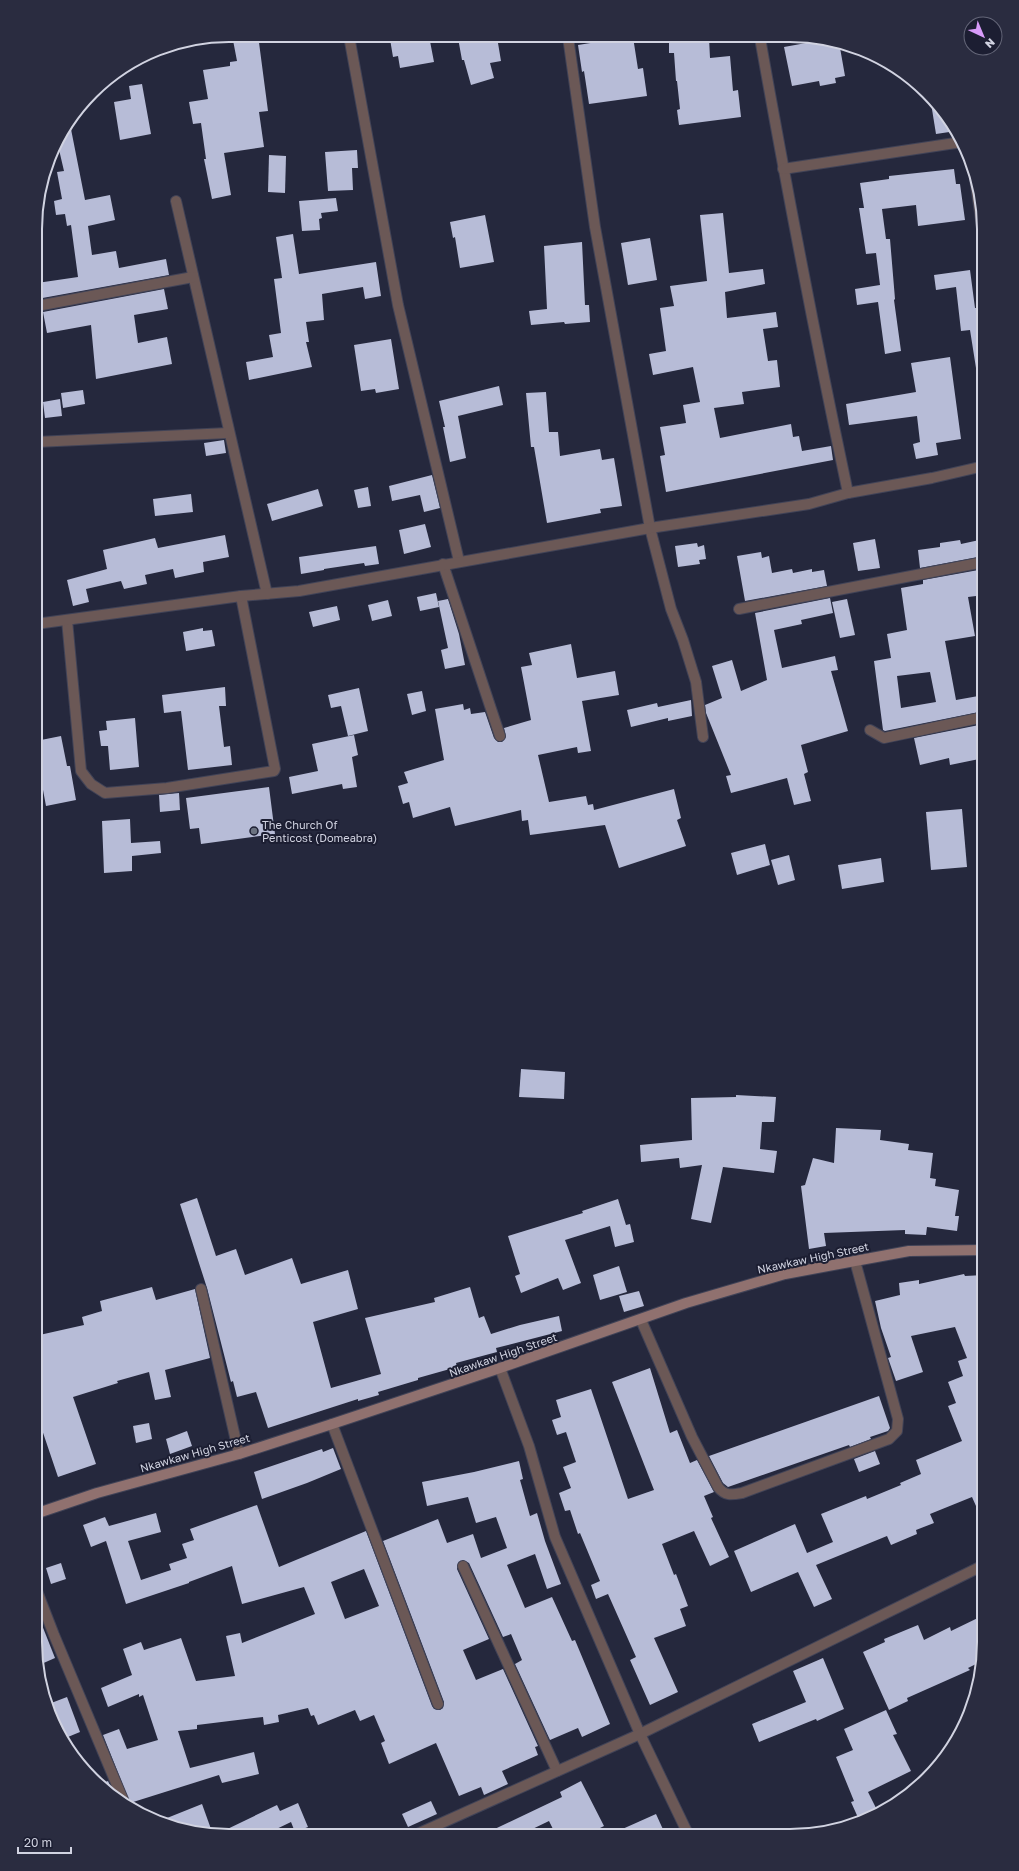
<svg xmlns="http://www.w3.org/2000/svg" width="1019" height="1871" viewBox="0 0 1019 1871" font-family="'Golos Text',sans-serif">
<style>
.building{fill:#b7bcd7;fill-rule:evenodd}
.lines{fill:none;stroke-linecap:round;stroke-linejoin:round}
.street-casing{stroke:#414357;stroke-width:12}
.secondary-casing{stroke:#414357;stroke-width:12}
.street{stroke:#6b5856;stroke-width:10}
.secondary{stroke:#90716f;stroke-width:10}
.worship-dot{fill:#6b7280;stroke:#1c1e32;stroke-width:1.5}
.labels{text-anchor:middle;stroke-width:4;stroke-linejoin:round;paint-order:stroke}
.poi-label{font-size:11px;fill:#d1d3e1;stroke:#1c1e32;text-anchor:start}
.street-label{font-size:11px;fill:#d1d3e1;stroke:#1c1e32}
.rim{fill:none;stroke:#d1d3e1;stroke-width:2}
</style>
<rect width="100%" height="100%" fill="#25283d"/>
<g class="building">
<path d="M232 35H258L268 111 259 112 264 147 224 153 231 195 212 199 204 159H206L201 123 193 124 189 102 208 99 203 70 230 66V62L237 61Z"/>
<path d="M402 36H429L434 62 400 68 398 56 393 57 390 39Z"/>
<path d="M459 36 497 37 501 61 490 63 494 78 471 85 464 60H462L458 38Z"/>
<path d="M628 37H633L638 69 643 68 647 96 589 104 584 71 582 72 578 45Z"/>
<path d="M669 38H709L710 58 730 56 733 91 738 90 741 117 679 125 677 110 680 109 677 81H676L674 53H669Z"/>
<path d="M828 39 839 42 845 76 835 78 836 83 820 86 819 81 792 86 784 47Z"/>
<path d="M142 84 151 134 120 140 114 102 131 99 129 86Z"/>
<path d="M930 97 951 121 956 131 936 134Z"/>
<path d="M70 124 85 200 110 195 115 220 88 226 92 255 116 251 119 268 166 259 169 275 37 299V283L78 277 71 225 67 226 65 214 56 215 54 201 62 199 57 172 64 171 57 141Z"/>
<path d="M357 150 358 168H352L353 190 328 191 325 152Z"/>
<path d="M269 155 286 156 285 193 268 192Z"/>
<path d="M954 169 956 184H960L965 220 918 226 916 205 882 209 886 239H890L895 299 894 300 901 351 885 354 878 302 857 305 855 289 880 285 876 253 866 254 859 208H864L860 183 889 179V176Z"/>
<path d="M336 198 338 211 321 213 322 218 319 219 320 230 302 231 299 201Z"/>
<path d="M723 213 729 273 763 269 765 284 725 292 727 318 776 312 778 327 763 329 768 361 777 360 780 387 742 392 744 404 714 408 720 438 791 424 793 437 799 436 802 451 831 446 833 460 666 492 660 456 665 455 660 427 686 423 683 405 700 402 693 367 653 375 649 354 666 351 660 308 674 306 670 286 707 281 700 215Z"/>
<path d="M485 215 494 262 460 268 455 237 453 238 450 222Z"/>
<path d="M293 234 299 274 376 262 381 296 365 299 363 287 322 294 324 320 306 322 309 342H306L312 367 249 380 246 362 273 357 269 335 281 333 274 279 282 278 276 237Z"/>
<path d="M650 238 657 280 628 285 621 243Z"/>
<path d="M582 242 585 305H589L590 322 565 324 564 322 531 325 529 311 547 309 544 246Z"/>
<path d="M970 270 975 308H982L984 328V367L976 368 970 330 961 331 956 287 936 290 934 275Z"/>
<path d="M164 289 168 309 134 315 138 343 167 337 172 364 96 379 91 325 47 333 43 312Z"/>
<path d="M391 339 399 389 376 393 375 389 361 391 354 345Z"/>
<path d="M950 357 961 439 936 443 938 455 916 459 913 444 920 442 917 416 849 425 846 404 916 392 911 363Z"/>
<path d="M499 386 503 405 458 416 466 458 450 462 443 427H445L439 401Z"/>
<path d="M83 390 85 404 63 408 61 393Z"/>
<path d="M546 392 549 432H558L560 456 600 449 602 460 614 458 622 506 600 509 601 513 547 523 534 447H531L526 393Z"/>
<path d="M60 399 62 416 45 418 43 402Z"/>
<path d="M224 440 226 453 206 456 204 443Z"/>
<path d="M432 475 440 508 424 512 420 495 392 501 389 486Z"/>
<path d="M368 487 371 506 358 508 354 490Z"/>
<path d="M318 489 323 506 272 521 267 504Z"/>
<path d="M191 494 193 512 155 516 153 499Z"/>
<path d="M425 524 431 547 404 554 399 530Z"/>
<path d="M225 535 229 557 203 562 204 572 175 578 173 569 145 575 147 584 124 589 121 581 86 589 89 602 73 606 67 580 107 569 103 550 155 538 158 548Z"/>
<path d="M875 539 880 568 858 571 853 543Z"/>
<path d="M984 539V556L920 568 918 550 940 547V543L960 540 961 544Z"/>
<path d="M697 543 698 547 704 545 706 559 699 560 700 564 678 567 675 546Z"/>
<path d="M376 546 379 564 365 566 364 563 324 569V570L301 574 299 557Z"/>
<path d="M761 552 762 558 769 556 772 573 792 569 793 573 812 569V572L824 570 827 586 745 601 737 556Z"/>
<path d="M984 569V595L968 597 975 636 945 641 956 700 984 695V711L885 731 883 730 874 661 891 658 887 634 907 630 901 588 923 584V580ZM930 672 936 702 901 708 897 676Z"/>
<path d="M436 593 439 607 420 611 417 597Z"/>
<path d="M830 598 833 613 801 620 802 624 774 630 782 668 835 656 838 670 831 671 848 731 801 745 808 772 804 774 811 801 794 805 787 778 731 793 726 776 731 775 706 713 705 705 722 698 712 666 732 660 741 691 767 680 755 613Z"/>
<path d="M448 599 459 634 465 665 445 669 441 650 448 648 438 601Z"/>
<path d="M847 599 855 635 840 638 832 602Z"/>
<path d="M388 600 392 616 372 621 368 605Z"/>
<path d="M337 606 340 620 313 627 309 612Z"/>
<path d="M203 628V631L212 630 215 646 186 651 183 632Z"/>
<path d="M571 644 577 678 615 671 619 695 582 701 591 751 578 753 577 747 538 755 549 802 586 796 588 805 593 804 594 810 674 789 681 818 677 820 686 846 619 868 605 825 530 835 528 820 522 821 521 810 455 826 450 807 413 818 409 802 403 804 398 786 408 783 404 772 444 760 435 709 463 704 464 710 470 708 471 714 485 712 494 738 498 742H502L506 737 504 728 531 720 521 667 532 665 529 653Z"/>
<path d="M225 687 226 706H219L224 747 230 746 232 765 188 770 181 711 164 713 162 695Z"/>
<path d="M359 688 368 731 348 736 341 706 331 708 328 695Z"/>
<path d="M422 691 426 711 412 715 407 694Z"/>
<path d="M691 700 692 716 668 721V718L631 727 627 710 657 703 658 707Z"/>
<path d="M135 718 139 767 110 770 108 746H101L99 731 107 730 106 721Z"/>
<path d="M984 724V758L950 765 949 758 920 765 914 738Z"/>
<path d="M354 735 358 755 352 757 357 787 343 789 342 784 292 794 289 777 318 771 312 744Z"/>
<path d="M61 736 67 766H70L76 800 46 806 38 763 36 764V741Z"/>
<path d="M269 787 275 834 201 844 199 828 190 829 186 798Z"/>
<path d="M179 793 180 810 160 812 159 795Z"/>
<path d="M962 809 967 867 931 870 926 812Z"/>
<path d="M130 819 131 843 160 841 161 853 132 856V871L104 873 102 821Z"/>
<path d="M765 844 770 865 737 875 731 853Z"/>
<path d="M789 855 795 880 778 885 771 860Z"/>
<path d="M881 858 884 882 842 889 838 865Z"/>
<path d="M521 1069 565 1072 564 1099 519 1097Z"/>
<path d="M736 1095 776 1097 774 1122H762L760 1149 777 1151 774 1173 723 1167 711 1223 691 1219 702 1165 680 1168 679 1158 641 1162 640 1145 692 1140 691 1098 736 1097Z"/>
<path d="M836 1128 881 1130 880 1140 909 1144 908 1150 933 1153 930 1178 936 1179 935 1186 959 1190 955 1216H959L957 1231 927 1227 926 1235 905 1234V1230L824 1233 826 1246 809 1249 801 1186 805 1185 813 1158 834 1163Z"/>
<path d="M197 1198 216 1256 236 1249 245 1275 292 1258 301 1284 348 1270 358 1309 313 1322 331 1388 381 1374 365 1318 435 1302 434 1298 470 1287 479 1318 484 1316 491 1334 520 1325 559 1316 562 1331 496 1348 497 1352 456 1363 457 1367 418 1378V1380L378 1392 379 1395 358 1401V1399L268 1428 256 1392 237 1397 233 1381 231 1382 207 1288 180 1204Z"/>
<path d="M618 1199 626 1225 630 1224 634 1242 615 1247 610 1226 565 1240 581 1283 563 1290 558 1278 521 1293 515 1276 520 1274 508 1236 583 1213 582 1211Z"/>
<path d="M619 1266 627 1292 600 1300 593 1275Z"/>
<path d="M964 1274 965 1276 984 1275V1524L972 1497 930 1514 934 1523 916 1530 917 1534 891 1545 887 1536 816 1565 832 1599 814 1607 798 1572 751 1592 734 1551 795 1524 807 1553 833 1542 821 1514 866 1496 867 1499 901 1485 900 1483 921 1474 916 1460 962 1441 948 1406 956 1403 948 1382 963 1376 958 1361 967 1358 955 1327 911 1336 923 1372 896 1381 888 1358 891 1357 881 1328 875 1301 900 1295 899 1283 919 1280V1284Z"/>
<path d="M152 1287 156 1300 195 1289 210 1358 165 1370 171 1397 155 1400 149 1372 117 1381 118 1383 73 1397 96 1464 58 1477 35 1409V1336L84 1325 82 1317 102 1311 100 1301Z"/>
<path d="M639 1291 644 1306 624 1312 619 1296Z"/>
<path d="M650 1368 670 1433 677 1430 690 1463 697 1460 714 1492 704 1496 713 1517 711 1518 729 1557 710 1566 694 1531 662 1544 674 1575 676 1574 688 1606 680 1609 686 1626 654 1638 678 1692 650 1705 630 1660 636 1657 608 1594 596 1599 591 1585 600 1581 580 1533 578 1534 570 1510 565 1511 559 1493 571 1488 563 1467 576 1462 566 1432 557 1435 552 1420 561 1417 556 1400 591 1389 628 1499 654 1490 612 1382Z"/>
<path d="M879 1396 890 1428 888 1431 870 1437 871 1439 850 1447 849 1445 728 1487 723 1483 709 1456Z"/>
<path d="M149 1423 152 1439 136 1443 133 1426Z"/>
<path d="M187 1431 192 1446 170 1454 166 1439Z"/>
<path d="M333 1448 341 1469 307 1483 262 1499 254 1472 322 1449 323 1452Z"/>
<path d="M875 1451 880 1464 859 1472 854 1459Z"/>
<path d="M519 1461 523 1479 520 1480 530 1516 537 1513 545 1541 561 1584 547 1589 535 1554 507 1565 525 1608 552 1597 572 1641 575 1640 610 1724 582 1737 578 1728 550 1740 515 1664 522 1660 511 1634 503 1637 469 1563 463 1560 458 1563 457 1569 489 1639 463 1650 476 1680 503 1669 538 1746 535 1747 538 1755 502 1771 508 1784 484 1795 481 1787 459 1796 436 1743 389 1764 381 1743 385 1741 374 1715 360 1721 355 1710 318 1725 314 1715 311 1716 308 1708 278 1715 279 1722 264 1725 263 1717 197 1725V1729L178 1731 190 1768 254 1752 259 1774 222 1783 219 1775 130 1803 103 1735 119 1729 127 1749 158 1740 143 1695 139 1697V1694L108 1707 101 1688 132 1675 123 1649 141 1642 144 1650 181 1638 196 1681 235 1676 226 1636 240 1633 242 1643 315 1614 304 1587 242 1604 232 1566 189 1582V1583L126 1604 106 1541 91 1547 83 1525 105 1517 109 1526 156 1513 161 1532 128 1541 141 1580 171 1570 169 1564 187 1558 182 1544 194 1540 190 1529 257 1505 279 1567 366 1531 432 1706 434 1709 440 1710 443 1708 444 1702 383 1541 438 1519 447 1543 473 1534 481 1558 507 1548 496 1517 476 1523 468 1497 427 1506 422 1482 474 1472ZM364 1569 379 1606 345 1619 331 1582Z"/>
<path d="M61 1563 66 1579 51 1584 46 1568Z"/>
<path d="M36 1610 55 1658 39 1665 35 1642Z"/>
<path d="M984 1615 982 1661 968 1668 970 1670 907 1698 908 1701 889 1710 863 1652 885 1642 884 1639 918 1625 924 1640 950 1627 951 1631Z"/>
<path d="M823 1658 844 1709 817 1721 816 1719 759 1742 752 1724 806 1702 793 1671Z"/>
<path d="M67 1697 80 1732 63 1739 46 1705Z"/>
<path d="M886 1710 897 1734 893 1735 911 1771 868 1792 878 1812 860 1822 851 1802 854 1801 836 1757 853 1750 844 1729Z"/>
<path d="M108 1781 115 1796 98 1785Z"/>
<path d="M581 1781 604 1826 586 1835H582L580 1830 570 1835H556L549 1821 520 1835H482L562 1797 560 1792Z"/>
<path d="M431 1801 437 1814 408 1827 402 1814Z"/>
<path d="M298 1803 308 1827 295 1832 291 1822 266 1834H217L277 1805 280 1811Z"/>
<path d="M202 1804 211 1829 200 1833 157 1822Z"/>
<path d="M656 1814 666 1836 609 1835Z"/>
</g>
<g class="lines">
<g class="street-casing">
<g id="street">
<path d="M349 36 398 305 459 561"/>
<path d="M568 37 595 227 650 528 671 609 683 640 696 682 703 737"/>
<path d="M760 38C787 190 816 342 848 493"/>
<path d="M973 165 984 240"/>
<path d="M783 169 962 142"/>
<path d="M176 201 267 594"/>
<path d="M37 306 193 277"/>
<path d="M36 442 228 433"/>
<path d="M443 564 500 736"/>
<path d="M739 609 984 562"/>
<path d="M67 620 81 771 91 784 105 793 167 788 274 771 275 769 241 596"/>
<path d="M36 624 241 596 299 591 650 528 809 504 848 493 932 478 984 466"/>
<path d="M870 730 884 738 984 717"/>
<path d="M201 1289 239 1454"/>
<path d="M641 1320 692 1437 718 1487C725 1496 731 1495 742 1493L889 1439 897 1431 898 1419 855 1261"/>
<path d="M500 1368 529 1446 555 1537 640 1734 689 1836"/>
<path d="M332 1424 438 1704"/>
<path d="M463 1566 557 1771"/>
<path d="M35 1586 54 1635 124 1802"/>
<path d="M415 1835 640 1734 984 1565"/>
</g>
</g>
<g class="secondary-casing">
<path id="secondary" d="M35 1514 97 1493 239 1454 332 1424 500 1368 686 1303 785 1274 909 1251 984 1250"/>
</g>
<use href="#street" class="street"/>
<use href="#secondary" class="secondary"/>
</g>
<circle class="worship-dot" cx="254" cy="831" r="4"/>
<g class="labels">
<g class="poi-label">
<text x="262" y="829">The Church Of<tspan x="262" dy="13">Penticost (Domeabra)</tspan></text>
</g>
<g class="street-label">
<text transform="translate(813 1258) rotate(-12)" y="4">Nkawkaw High Street</text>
<text transform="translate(503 1355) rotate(-19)" y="4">Nkawkaw High Street</text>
<text transform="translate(195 1453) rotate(-16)" y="4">Nkawkaw High Street</text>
</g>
</g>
<path d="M0 0H1019V1871H0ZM229 42H790A187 187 0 0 1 977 229V1642A187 187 0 0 1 790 1829H229A187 187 0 0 1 42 1642V229A187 187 0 0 1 229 42Z" fill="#2a2c40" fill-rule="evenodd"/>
<path class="rim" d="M229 42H790A187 187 0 0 1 977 229V1642A187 187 0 0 1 790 1829H229A187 187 0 0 1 42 1642V229A187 187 0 0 1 229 42Z"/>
<g transform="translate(983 36) rotate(136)"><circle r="19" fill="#1c1e32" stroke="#646678"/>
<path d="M0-3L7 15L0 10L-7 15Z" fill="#d79bf9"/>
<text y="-6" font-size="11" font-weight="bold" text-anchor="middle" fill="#d1d3e1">N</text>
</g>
<path d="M18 1847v6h53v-6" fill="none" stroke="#d1d3e1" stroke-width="2"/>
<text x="24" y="1847" font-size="12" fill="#d1d3e1" stroke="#1c1e32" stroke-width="3" paint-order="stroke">20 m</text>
</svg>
